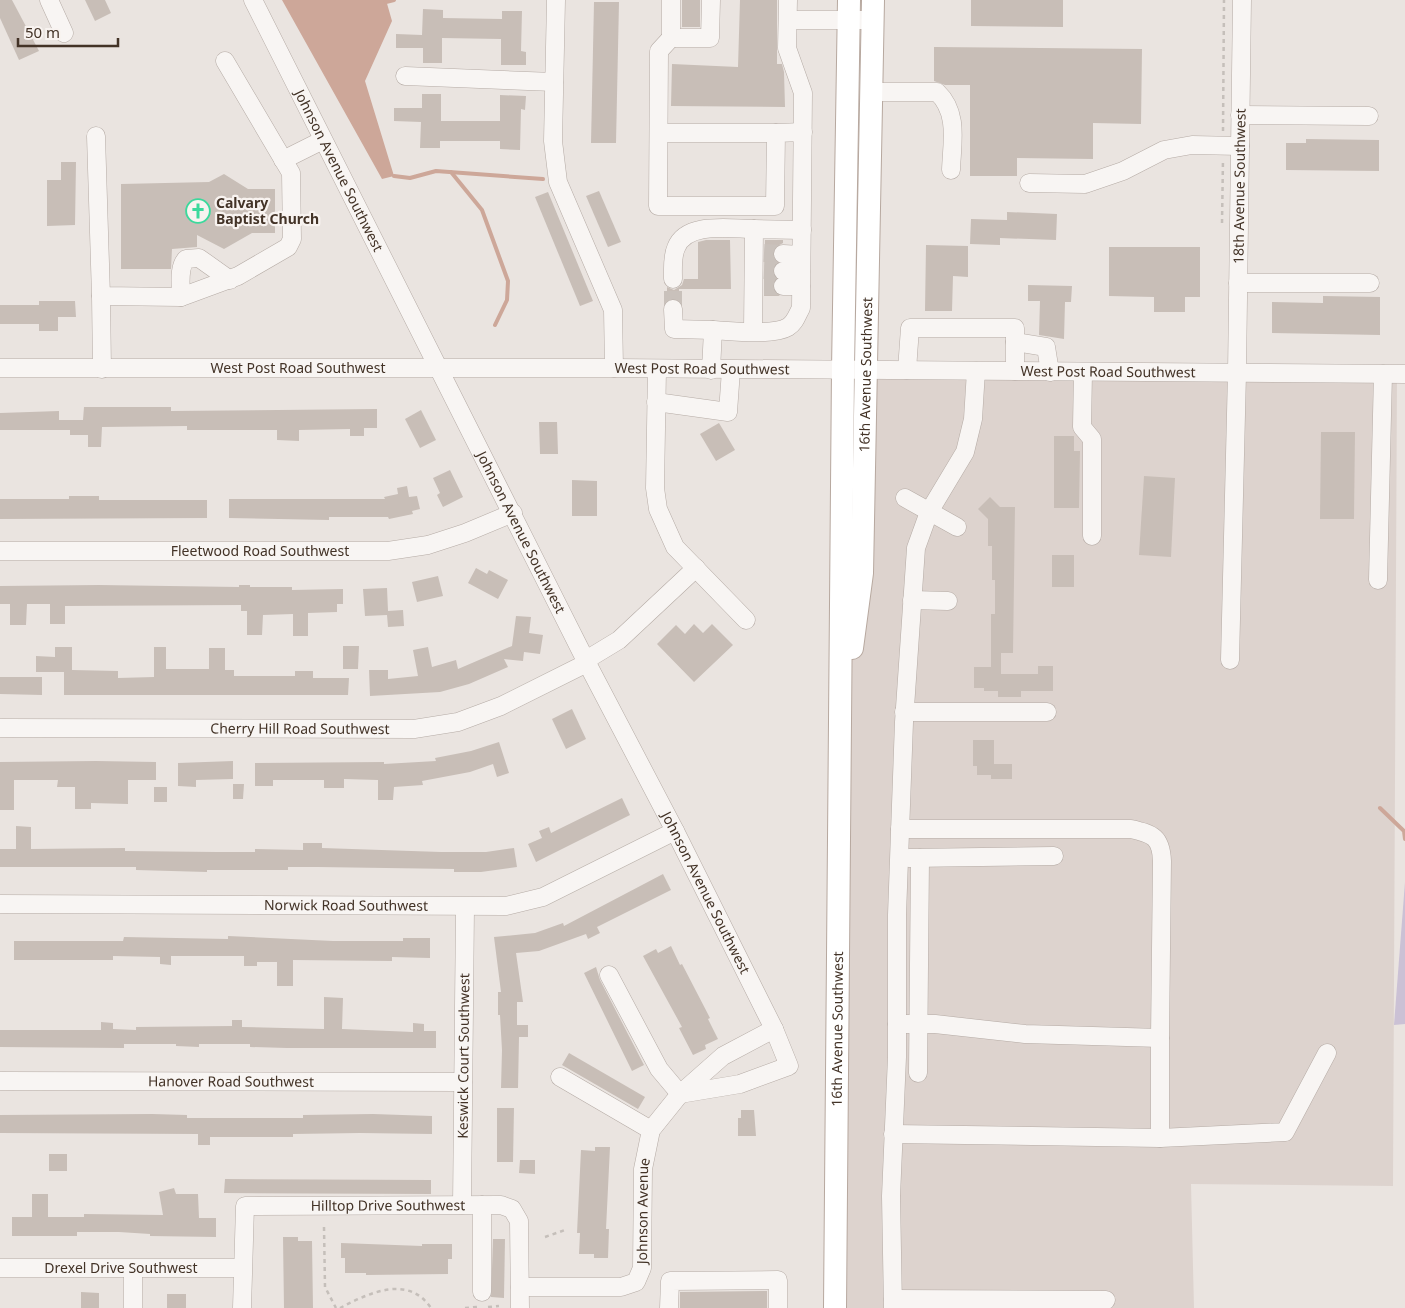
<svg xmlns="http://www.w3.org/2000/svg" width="1405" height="1308" viewBox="0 0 1405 1308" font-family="'Noto Sans',sans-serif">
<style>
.built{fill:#ddd3ce}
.green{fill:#cbc1d5}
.water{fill:#cda799}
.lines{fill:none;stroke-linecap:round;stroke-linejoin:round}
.stream{stroke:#cda799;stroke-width:4}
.building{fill:#c8beb7}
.minor-tunnel{stroke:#c9c1bb;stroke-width:18;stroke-dasharray:18 9;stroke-linecap:butt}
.minor-casing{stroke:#b5aba5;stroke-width:19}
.major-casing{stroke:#b7a89f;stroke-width:24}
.path{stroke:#c5bfba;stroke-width:2.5;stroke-dasharray:4 4;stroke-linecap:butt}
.minor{stroke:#f8f5f3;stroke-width:18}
.major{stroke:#fff;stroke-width:22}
.labels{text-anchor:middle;stroke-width:4.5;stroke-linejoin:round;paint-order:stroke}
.street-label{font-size:14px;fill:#433327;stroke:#f8f3f0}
.poi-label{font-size:14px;font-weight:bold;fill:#433327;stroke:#f8f3f0;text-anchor:start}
</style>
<rect width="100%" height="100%" fill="#eae4e0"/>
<path class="built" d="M843 370 1397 374 1393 1186 1191 1184 1194 1308H835Z"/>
<path class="green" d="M1405 882V1024L1394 1025Z"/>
<path class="water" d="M282 0H386L392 21 365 81 394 176 382 179Z"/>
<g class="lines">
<g class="stream">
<path d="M386 2 394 0"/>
<path d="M451 172 482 210 508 281 507 300 495 325"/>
<path d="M394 176 410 178 436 171 543 179"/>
<path d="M1380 808 1404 831 1405 839"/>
</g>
</g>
<g class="building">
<path d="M0 0H12L39 51 19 60 0 18Z"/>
<path d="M85 0H105L111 13 95 21Z"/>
<rect x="682" y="0" width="18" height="27"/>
<path d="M740 0H777V64H782L784 72 785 107 671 106 672 64 738 67Z"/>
<path d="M971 0H1063V27L971 26Z"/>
<path d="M594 2H619L616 143H591Z"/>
<path d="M423 9 443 10V18L502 19V11H522L521 51 526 52V65H501V39L442 38V63H423V48H396V34L422 35Z"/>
<path d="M934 47 1142 49 1141 124 1093 123V159L1017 158V176H970V85H945L934 81Z"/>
<path d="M422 94H441V121H500V95L526 96 525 110 521 109 520 150 500 149V141H440V148H420L421 122 394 121V108H422Z"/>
<path d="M1306 139 1379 140V171L1286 170V143H1306Z"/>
<path d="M61 162H76L75 225 47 226V180H61Z"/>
<path d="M224 174 248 189H275V233H252L224 249 197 235V247L172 249 171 269H121V184L209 182Z"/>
<path d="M599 191 621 242 608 247 586 196Z"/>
<path d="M548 192 593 301 580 306 535 197Z"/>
<path d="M1007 212 1057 214 1056 240 1000 238V245L970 244 971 219 1007 220Z"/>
<path d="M706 240H730L731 289H679V301L673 298 667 301V287L674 290 682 285 684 279H698V242Z"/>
<path d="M765 240H783V243L774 248 772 254 777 263 772 271 776 278 772 286 774 292 780 296H764Z"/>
<path d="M926 245 968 246V277L953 276 952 311H925Z"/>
<path d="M1109 247H1200V297H1185V312H1154V297L1109 296Z"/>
<path d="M1028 285 1072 286 1071 302H1065L1064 339 1039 335 1040 301H1028Z"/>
<path d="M1323 296 1380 297V335L1272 333V302L1323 303Z"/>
<path d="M39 301H75L76 317H58V331H39V324H0V305H39Z"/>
<path d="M84 407H171V411L377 409V428H364V436H350V429L299 430V441L277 440V430H187V426L102 427 101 447H88V435H70V430H0V413L59 411V420H83Z"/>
<path d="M421 410 436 440 420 448 405 419Z"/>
<path d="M539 422H557L558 454H540Z"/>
<path d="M719 423 735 450 716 461 700 434Z"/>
<path d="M1321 432H1355L1354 519H1320Z"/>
<path d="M1054 436H1074V451H1080L1079 508H1054Z"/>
<path d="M450 470 463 497 443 507 437 495 440 493 433 478Z"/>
<path d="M1144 476 1175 478 1171 557 1139 555Z"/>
<path d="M572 480 597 481V516H572Z"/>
<path d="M407 486 409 497 417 496 420 509 412 511 413 514 389 519 388 517H329V520L229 518V499H385L384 497 398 494 397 488Z"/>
<path d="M69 496H99V500H207V518L0 519V499H69Z"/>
<path d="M990 497 1000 507H1015L1013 653H1001V674H1038V666H1053V691H1021V697H998V691H984V688H974V667H991V614H995V580H992V546H988V519L978 509Z"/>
<rect x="1052" y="555" width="22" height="32"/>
<path d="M476 568 487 574 489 570 508 580 498 599 468 583Z"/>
<path d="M438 576 443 596 417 602 412 582Z"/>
<path d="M99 585 239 587V585H250V587H292V590L343 589V604H337V612L308 613V636H293V614L263 615 262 635H247V611H241V605L65 606V624H50V604H27L26 625H10V604H0V586Z"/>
<path d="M387 588 388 611 403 610 404 626 388 627 387 615 365 616 363 589Z"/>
<path d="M516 616 531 617 529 633 543 635 540 654 524 652 523 661 504 659 508 667 469 684 440 692 370 696 369 670H388V679L418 676 413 650 428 647 432 667 456 660 458 669 512 646Z"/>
<path d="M694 624 703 633 712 624 733 645 694 682 657 644 676 625 685 634Z"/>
<path d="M343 646H359L358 669H343Z"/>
<path d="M55 647H72V670L118 671V678L154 677V647H166V669H209V648H225V670H234V676H295V671H313V678H349L348 695H64V672H36V656L55 657Z"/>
<path d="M0 677H42V695L0 694Z"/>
<path d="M572 709 586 739 566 749 552 719Z"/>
<path d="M973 740H994V764H1012V779H991V775H977V766H973Z"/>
<path d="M499 742 509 773 497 777 493 764 470 772 422 781 423 785 394 787 393 800H378V780L344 779V788H324V780H273V786H255V763L384 762V764L436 761 435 758 471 751Z"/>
<path d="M96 761 156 762V780H128V804L91 803V809H75V787H57L58 780H14V810H0V762Z"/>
<path d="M233 761V779L196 780V787L178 786V763Z"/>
<path d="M233 784H244L243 799H233Z"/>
<rect x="154" y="787" width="13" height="15"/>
<path d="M622 798 630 815 536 862 528 844 542 838 539 831 549 827 551 833Z"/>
<path d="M16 826 31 827V849L125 848V851L216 852H255V849L303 850V843H322V848L441 852H486L514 848 517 867 481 872H454V869L318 867H288V870H207V872L136 870V867H0V849H16Z"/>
<path d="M663 874 671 890 597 927 600 933 588 939 586 934 539 951 516 953 523 1002H517V1025H528V1037H519L518 1088H501L502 1050 500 1015H498V992H501L494 937 535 933 563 923 564 926Z"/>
<path d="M228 936 333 941H403V938H430V958L392 957V961L293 960V986H277V962H257V966H244V956H171V965L160 964V957L113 956V960H14V941H123L124 937 228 939Z"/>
<path d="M671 946 680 965 682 964 710 1018 708 1019 718 1039 705 1045 706 1049 693 1055 679 1028 682 1027 643 956 656 949 658 953Z"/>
<path d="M596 967 600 980 644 1065 632 1071 584 973Z"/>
<path d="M324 997 343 998 342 1029 413 1032V1023L424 1024V1031H436V1048H287L250 1047V1044H199V1047L176 1046V1044H124V1048L0 1047V1030H101V1022L113 1023V1029L136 1030V1027L232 1026V1020H242V1027L324 1029Z"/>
<path d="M569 1053 645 1097 638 1109 562 1065Z"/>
<path d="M497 1108H514L513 1162H497Z"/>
<path d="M741 1110H754L756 1136H738V1118H741Z"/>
<path d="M152 1114 187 1115V1118H303V1115L373 1114 432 1116V1134L360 1133 293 1134V1137H210V1145H198V1134L0 1133V1115Z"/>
<path d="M595 1147H610L606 1229H609L608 1258H594V1254H579L580 1233H577L581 1150 595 1151Z"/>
<rect x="49" y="1154" width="18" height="17"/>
<path d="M520 1160H535V1174L519 1173Z"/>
<path d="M225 1179 431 1180V1194L224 1193Z"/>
<path d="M174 1188 176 1194H198L199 1218H216V1237L150 1236V1234L119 1232H77V1236H12V1217H32V1194H48V1217H84V1214L163 1215 159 1192Z"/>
<path d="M283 1237H298V1241H312L313 1308H284Z"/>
<path d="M493 1239H505L504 1298 491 1297Z"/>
<path d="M341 1243 422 1246V1244H452V1259H448V1274L366 1275V1273H345V1258H341Z"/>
<path d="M767 1291V1308H680V1292Z"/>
<path d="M81 1292 99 1293V1308H81Z"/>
<rect x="167" y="1294" width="19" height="14"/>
</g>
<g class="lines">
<g class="minor-tunnel">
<path d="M764 253 783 254"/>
<path d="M764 270 783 271"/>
<path d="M764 286H783"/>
<path d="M673 309V279"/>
</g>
<g class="minor-casing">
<g id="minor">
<path d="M49 0 64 33"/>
<path id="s1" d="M253 0 587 663 675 831 774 1029 789 1066 740 1084 680 1094"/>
<path d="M556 0 553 141 558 182 613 310 614 368"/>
<path d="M671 0V38H710L711 0"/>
<path d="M788 20H872"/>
<path d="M671 38 659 51 658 206H775L776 133 803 132"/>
<path d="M405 76 554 82"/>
<path d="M871 92H937C959 113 952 142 951 170"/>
<path d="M1240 115 1369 116"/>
<path d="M659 133H776"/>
<path d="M96 136 101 296 181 297 238 276 288 247 292 239 291 173 225 61"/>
<path d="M283 160 323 140"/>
<path d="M1029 183 1085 184 1123 171 1164 150 1192 145 1240 146"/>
<path d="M783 254 801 255"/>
<path d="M783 271H801"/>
<path d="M673 279C673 269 672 257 676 248 686 221 731 229 754 229"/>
<path d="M1238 283H1370"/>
<path d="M783 286H801"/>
<path d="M101 296 102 369"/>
<path d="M181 297C181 285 178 268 186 259L199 258 230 280"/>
<path d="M673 309 674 329 713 330"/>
<path d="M753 331 754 229 802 230"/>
<path d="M1015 342 1046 347 1050 372"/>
<path id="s2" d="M0 368H614L1405 374"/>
<path d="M657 369 655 488 658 509 675 547 746 620"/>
<path d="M711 370 713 330C731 331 773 336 788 327 795 323 797 315 801 308L803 93 787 48 788 0"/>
<path d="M907 370 910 328H1015V371"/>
<path d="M1083 372 1082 427 1092 439V536"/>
<path d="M656 402 728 412 731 370"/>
<path d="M905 498 957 527"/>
<path id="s3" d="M0 551H388L428 545 465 533 513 513"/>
<path d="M1378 580 1383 374"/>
<path d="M912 600 948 601"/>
<path d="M586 660 619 640 696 568"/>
<path id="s4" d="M1230 660 1237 373 1242 0"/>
<path d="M904 712H1047"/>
<path id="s5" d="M0 728 414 729 458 722 501 706 587 663"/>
<path d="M909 858 1054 856"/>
<path id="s6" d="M0 904 506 906 543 897 675 831"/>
<path d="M609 975 659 1069 680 1094"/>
<path d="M897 1024H935L1025 1034 1160 1038 1162 861C1161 837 1153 834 1131 829H900"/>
<path d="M1160 1038V1138"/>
<path d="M918 1073 920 858"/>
<path d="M560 1077 651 1130"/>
<path id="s7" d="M0 1081 463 1082"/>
<path d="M893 1134 1160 1138 1285 1132 1327 1053"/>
<path id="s8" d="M462 1205 465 908"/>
<path d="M482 1205V1292"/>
<path id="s9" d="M0 1268H242"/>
<path id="s10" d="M520 1287H621L636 1282 642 1268 643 1169 651 1130 680 1094 723 1056 774 1029"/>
<path d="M893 1299 1106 1300"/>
<path d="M133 1308V1269"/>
<path id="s11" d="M242 1308 245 1206 501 1205 512 1209 519 1221 520 1308"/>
<path d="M669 1308 670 1281 778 1280V1308"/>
<path d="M893 1308 891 1196 897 1057V915L904 722 916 548 929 512 965 452 973 419 976 371"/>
</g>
</g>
<g class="major-casing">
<g id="major">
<path id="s12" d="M852 648 862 573 873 0"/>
<path id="s13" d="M835 1308 843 370 849 0"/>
</g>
</g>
<g class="path">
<path d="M1223 131 1224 0"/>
<path d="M1222 223 1223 159"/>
<path d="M324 1227 325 1287 336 1308"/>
<path d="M545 1237 565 1230"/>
<path d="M488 1307 499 1306"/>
<path d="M340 1308C369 1293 408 1274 431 1308"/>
<path d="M465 1308 477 1307"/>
</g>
<use href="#minor" class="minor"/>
<use href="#major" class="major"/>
</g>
<defs>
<g id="church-ring" transform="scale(1.25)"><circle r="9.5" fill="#f8f3f0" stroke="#3cd99c" stroke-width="1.5"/><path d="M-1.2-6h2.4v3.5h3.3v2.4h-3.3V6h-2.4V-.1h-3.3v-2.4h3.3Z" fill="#3cd99c"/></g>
</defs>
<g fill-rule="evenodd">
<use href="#church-ring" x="198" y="211"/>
</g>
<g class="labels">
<g class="street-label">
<text dy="5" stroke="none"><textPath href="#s1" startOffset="191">Johnson Avenue Southwest</textPath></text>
<text dy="5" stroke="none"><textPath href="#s4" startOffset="474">18th Avenue Southwest</textPath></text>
<text dy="5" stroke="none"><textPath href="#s2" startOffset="298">West Post Road Southwest</textPath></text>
<text dy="5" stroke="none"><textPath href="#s2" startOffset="702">West Post Road Southwest</textPath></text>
<text dy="5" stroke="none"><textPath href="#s2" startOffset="1108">West Post Road Southwest</textPath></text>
<text dy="5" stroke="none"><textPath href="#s12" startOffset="274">16th Avenue Southwest</textPath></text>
<text dy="5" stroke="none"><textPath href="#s1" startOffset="596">Johnson Avenue Southwest</textPath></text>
<text dy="5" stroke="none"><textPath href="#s3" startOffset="260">Fleetwood Road Southwest</textPath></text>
<text dy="5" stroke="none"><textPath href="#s5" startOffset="300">Cherry Hill Road Southwest</textPath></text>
<text dy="5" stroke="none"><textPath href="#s1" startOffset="1001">Johnson Avenue Southwest</textPath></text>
<text dy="5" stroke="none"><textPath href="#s6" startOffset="346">Norwick Road Southwest</textPath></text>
<text dy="5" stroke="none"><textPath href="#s13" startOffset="279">16th Avenue Southwest</textPath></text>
<text dy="5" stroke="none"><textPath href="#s8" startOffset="149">Keswick Court Southwest</textPath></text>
<text dy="5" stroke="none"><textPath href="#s7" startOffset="231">Hanover Road Southwest</textPath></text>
<text dy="5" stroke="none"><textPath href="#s11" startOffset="245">Hilltop Drive Southwest</textPath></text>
<text dy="5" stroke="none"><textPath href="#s10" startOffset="189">Johnson Avenue</textPath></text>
<text dy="5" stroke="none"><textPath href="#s9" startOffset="121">Drexel Drive Southwest</textPath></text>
</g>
<g class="poi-label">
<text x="216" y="208">Calvary<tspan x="216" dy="16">Baptist Church</tspan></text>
</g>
</g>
<path d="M18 38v8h100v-8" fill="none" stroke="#433327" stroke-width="2.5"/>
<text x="25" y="38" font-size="15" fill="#433327" stroke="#f8f3f0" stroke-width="4" paint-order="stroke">50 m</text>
</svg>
